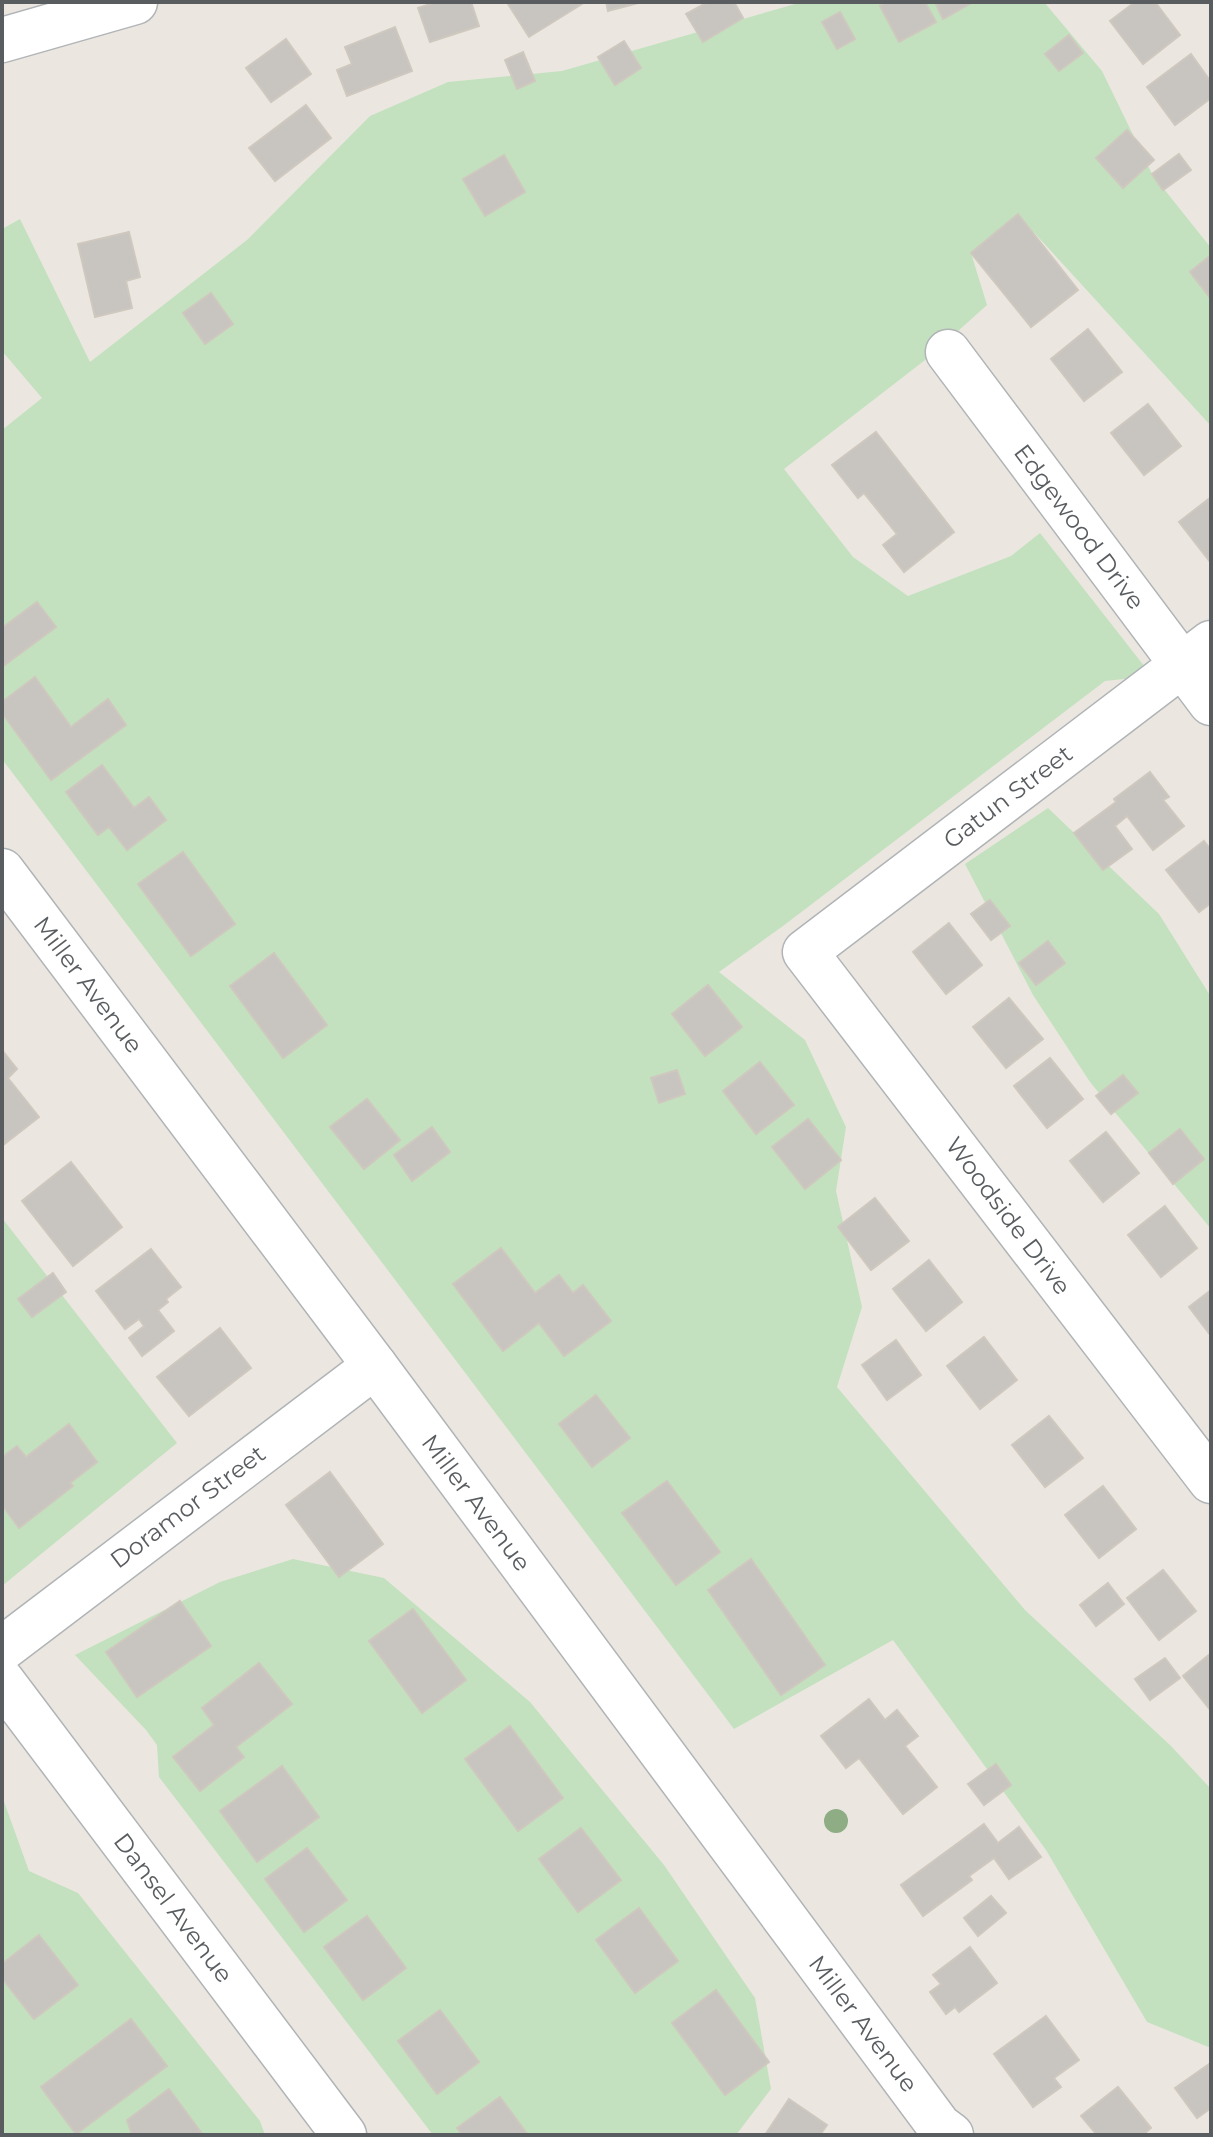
<svg xmlns="http://www.w3.org/2000/svg" width="1213" height="2137" viewBox="0 0 1213 2137" font-family="Montserrat,sans-serif">
<style>
.green{fill:#c3e1be}
.building{fill:#c8c4c0;stroke:#cfc8bf;stroke-width:2}
.lines{fill:none;stroke-linecap:round;stroke-linejoin:round}
.minor-casing{stroke:#b1b4b7;stroke-width:47}
.minor{stroke:#fff;stroke-width:44}
.tree{fill:#8ead85}
.labels{text-anchor:middle;stroke-width:6;stroke-linejoin:round;paint-order:stroke}
.street-label{font-size:24px;fill:#595d60;stroke:#fff}
</style>
<rect width="100%" height="100%" fill="#ebe7e0"/>
<g class="green">
<path d="M802 2H1044L1102 71 1152 174 1211 248V426L1018 215 971 253 987 305 929 357 784 469 853 557 908 596 1011 556 1040 533 1152 676 1105 681 783 926 719 972 805 1040 846 1127 836 1191 862 1307 837 1387 1025 1610 1171 1746 1211 1789V2048L1147 2022 1046 1850 893 1640 734 1729 2 759V430L42 398 2 351V229L20 219 90 362 247 240 370 116 448 82 562 71Z"/>
<path d="M1048 808 1159 914 1211 997V1229L1090 1082 1033 995 965 864Z"/>
<path d="M2 1218 177 1443 2 1586Z"/>
<path d="M293 1559 384 1578 530 1702 664 1865 755 1998 771 2089 736 2135H433L159 1777 157 1745 146 1730 75 1655 220 1582Z"/>
<path d="M2 1796 29 1871 78 1893 260 2121 265 2135H2Z"/>
</g>
<g class="building">
<path d="M437 2H471L479 26 430 42 418 8Z"/>
<path d="M511 2H581L582 4 529 37 508 4Z"/>
<path d="M606 2H642L608 11Z"/>
<path d="M708 2H734L743 18 703 42 686 14Z"/>
<path d="M887 2H925L936 22 899 42 880 6Z"/>
<path d="M935 2H973L943 19Z"/>
<path d="M1135 2H1155L1180 35 1143 64 1110 21Z"/>
<path d="M840 12 855 39 837 49 822 22Z"/>
<path d="M395 27 412 71 347 96 337 70 352 64 345 47Z"/>
<path d="M1069 35 1083 53 1059 71 1045 54Z"/>
<path d="M286 39 311 74 271 102 246 68Z"/>
<path d="M624 41 641 68 615 85 598 57Z"/>
<path d="M523 52 535 81 517 89 505 60Z"/>
<path d="M1191 54 1211 82V98L1175 125 1147 87Z"/>
<path d="M306 105 331 138 275 181 249 148Z"/>
<path d="M1127 130 1154 160 1123 188 1096 158Z"/>
<path d="M1179 154 1191 170 1163 190 1152 174Z"/>
<path d="M504 155 525 192 485 216 463 179Z"/>
<path d="M1018 214 1078 290 1031 327 971 253Z"/>
<path d="M129 232 140 277 126 281 132 308 95 317 78 244Z"/>
<path d="M1211 255V299L1190 272Z"/>
<path d="M211 293 233 324 205 344 183 313Z"/>
<path d="M1088 329 1122 372 1084 401 1051 359Z"/>
<path d="M1148 404 1181 446 1144 475 1111 433Z"/>
<path d="M876 432 954 532 904 572 883 545 897 534 864 493 858 498 832 465Z"/>
<path d="M1211 497V563L1179 522Z"/>
<path d="M37 602 56 627 2 667V628Z"/>
<path d="M35 677 71 727 108 699 126 725 51 780 2 713V702Z"/>
<path d="M102 765 134 808 149 797 166 820 127 850 109 827 98 835 66 792Z"/>
<path d="M1150 772 1169 797 1163 800 1184 826 1153 850 1127 816 1115 826 1132 849 1103 870 1074 833 1116 802 1114 799Z"/>
<path d="M1204 841 1211 850V903L1199 912 1166 870Z"/>
<path d="M183 852 235 924 191 956 138 884Z"/>
<path d="M990 900 1010 926 991 940 971 914Z"/>
<path d="M949 923 982 965 946 994 913 952Z"/>
<path d="M1048 941 1065 963 1036 985 1019 963Z"/>
<path d="M274 953 327 1025 283 1058 230 986Z"/>
<path d="M708 985 742 1027 705 1056 672 1014Z"/>
<path d="M1009 998 1043 1039 1006 1068 973 1027Z"/>
<path d="M2 1050 17 1069 8 1078 39 1117 2 1146Z"/>
<path d="M1050 1058 1083 1099 1047 1128 1014 1086Z"/>
<path d="M760 1062 794 1105 756 1134 723 1091Z"/>
<path d="M677 1070 685 1094 659 1103 651 1078Z"/>
<path d="M1123 1075 1138 1093 1111 1114 1096 1096Z"/>
<path d="M367 1099 400 1140 364 1169 330 1127Z"/>
<path d="M808 1119 841 1160 805 1189 772 1147Z"/>
<path d="M432 1127 450 1152 412 1181 394 1155Z"/>
<path d="M1180 1129 1204 1159 1173 1184 1149 1153Z"/>
<path d="M1106 1132 1139 1173 1103 1202 1070 1161Z"/>
<path d="M71 1162 122 1227 73 1266 22 1201Z"/>
<path d="M875 1198 909 1241 871 1270 838 1227Z"/>
<path d="M1165 1206 1197 1248 1161 1277 1128 1235Z"/>
<path d="M501 1248 535 1293 559 1275 573 1293 583 1285 611 1321 564 1356 539 1323 503 1351 453 1284Z"/>
<path d="M151 1249 181 1287 166 1299 168 1302 158 1310 174 1331 142 1356 129 1338 144 1326 139 1319 125 1329 96 1291Z"/>
<path d="M929 1260 962 1302 926 1331 893 1289Z"/>
<path d="M53 1273 66 1292 32 1317 18 1299Z"/>
<path d="M1211 1290V1336L1189 1307Z"/>
<path d="M220 1328 251 1368 189 1416 157 1377Z"/>
<path d="M984 1337 1017 1380 980 1409 947 1366Z"/>
<path d="M896 1340 921 1375 887 1400 862 1365Z"/>
<path d="M596 1395 630 1438 592 1467 559 1424Z"/>
<path d="M1049 1416 1083 1458 1045 1487 1012 1445Z"/>
<path d="M69 1424 97 1462 70 1483 73 1486 19 1528 2 1505V1457L17 1446 26 1457Z"/>
<path d="M330 1472 383 1544 339 1577 286 1505Z"/>
<path d="M667 1481 720 1552 676 1585 622 1513Z"/>
<path d="M1103 1486 1136 1529 1099 1558 1065 1515Z"/>
<path d="M751 1559 825 1665 781 1695 708 1590Z"/>
<path d="M1163 1570 1196 1611 1159 1640 1127 1598Z"/>
<path d="M1108 1583 1124 1604 1096 1626 1080 1605Z"/>
<path d="M180 1601 211 1646 137 1697 106 1652Z"/>
<path d="M413 1609 466 1680 422 1713 369 1641Z"/>
<path d="M1211 1653V1711L1183 1676Z"/>
<path d="M1165 1658 1180 1678 1150 1700 1135 1679Z"/>
<path d="M259 1663 292 1704 236 1747 244 1757 200 1791 173 1757 214 1725 202 1708Z"/>
<path d="M869 1699 885 1720 897 1710 918 1736 905 1746 937 1787 903 1814 859 1758 846 1768 821 1736Z"/>
<path d="M510 1726 563 1798 518 1831 465 1759Z"/>
<path d="M996 1764 1011 1785 984 1805 968 1784Z"/>
<path d="M282 1766 319 1817 257 1862 220 1811Z"/>
<path d="M984 1824 998 1843 1019 1827 1041 1857 1009 1879 994 1858 969 1876 972 1880 923 1916 901 1885Z"/>
<path d="M581 1828 621 1880 578 1912 539 1859Z"/>
<path d="M307 1848 347 1900 304 1932 265 1879Z"/>
<path d="M991 1896 1006 1913 978 1936 964 1918Z"/>
<path d="M639 1908 678 1961 635 1993 596 1940Z"/>
<path d="M367 1916 406 1968 363 2000 324 1947Z"/>
<path d="M39 1935 78 1985 34 2019 2 1978V1964Z"/>
<path d="M970 1947 997 1983 959 2012 955 2007 946 2014 930 1992 941 1984 933 1975Z"/>
<path d="M716 1990 769 2062 725 2095 672 2023Z"/>
<path d="M440 2010 479 2062 437 2094 398 2041Z"/>
<path d="M1046 2016 1079 2060 1054 2078 1061 2087 1033 2107 994 2054Z"/>
<path d="M131 2019 167 2066 76 2134 41 2087Z"/>
<path d="M1209 2064 1211 2108 1197 2118 1175 2088Z"/>
<path d="M1118 2087 1151 2128 1143 2135H1097L1081 2116Z"/>
<path d="M169 2089 203 2135H132L127 2120Z"/>
<path d="M500 2097 528 2135H462L457 2128Z"/>
<path d="M789 2099 827 2125 820 2135H765Z"/>
</g>
<g class="lines">
<g class="minor-casing">
<g id="minor">
<path d="M2 40 135 2"/>
<path d="M948 352 1211 703"/>
<path d="M1211 643 805 952 1211 1481"/>
<path d="M2 871 375 1366 939 2126 951 2135"/>
<path d="M2 1649 375 1366"/>
<path d="M2 1681 344 2135"/>
</g>
</g>
<use href="#minor" class="minor"/>
</g>
<circle class="tree" cx="836" cy="1821" r="12"/>
<g class="labels">
<g class="street-label">
<text transform="translate(1079 527) rotate(53)" y="8">Edgewood Drive</text>
<text transform="translate(1008 797) rotate(-37)" y="8">Gatun Street</text>
<text transform="translate(88 985) rotate(53)" y="8">Miller Avenue</text>
<text transform="translate(1008 1216) rotate(53)" y="8">Woodside Drive</text>
<text transform="translate(476 1503) rotate(53)" y="8">Miller Avenue</text>
<text transform="translate(188 1507) rotate(-37)" y="8">Doramor Street</text>
<text transform="translate(173 1908) rotate(53)" y="8">Dansel Avenue</text>
<text transform="translate(863 2024) rotate(53)" y="8">Miller Avenue</text>
</g>
</g>
<rect width="1213" height="2137" fill="none" stroke="#595d60" stroke-width="8"/>
</svg>
